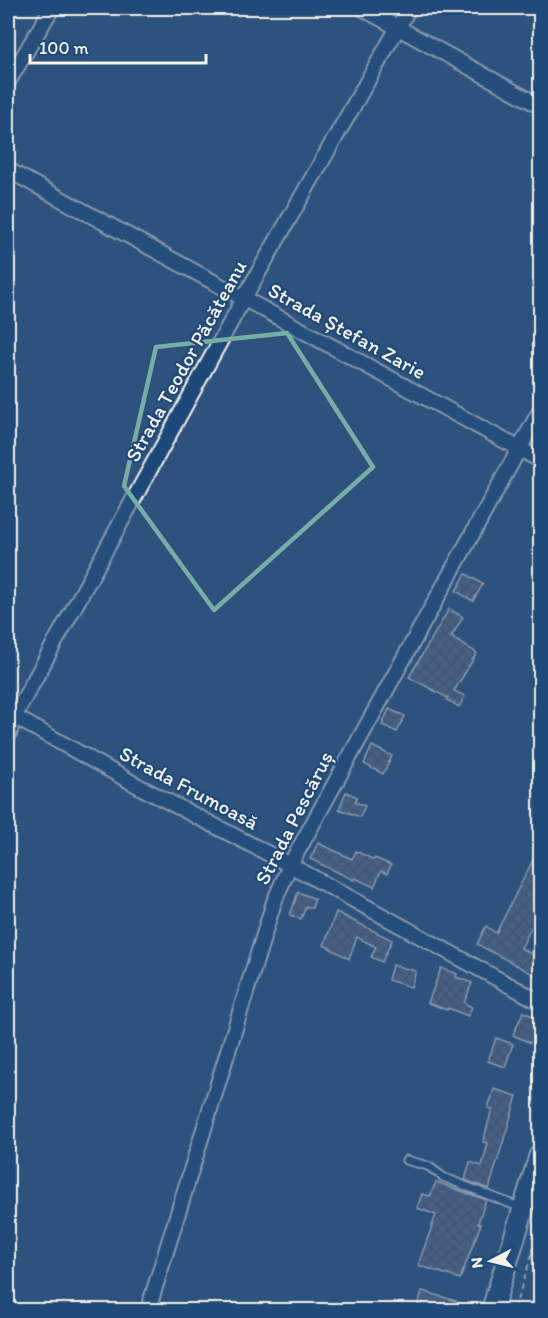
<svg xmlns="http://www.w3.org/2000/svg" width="548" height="1318" viewBox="0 0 548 1318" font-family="Itim,sans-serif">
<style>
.building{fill:url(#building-cross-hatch);stroke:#f4f1e8;stroke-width:1.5}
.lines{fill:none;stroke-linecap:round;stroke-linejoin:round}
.lane-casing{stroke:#f4f1e8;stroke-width:11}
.street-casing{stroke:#f4f1e8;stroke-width:18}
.secondary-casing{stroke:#f4f1e8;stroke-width:24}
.path{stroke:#f4f1e8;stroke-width:2;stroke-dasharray:6 4.5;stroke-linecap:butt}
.lane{stroke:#1f4a7a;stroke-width:7}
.street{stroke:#1f4a7a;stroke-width:14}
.secondary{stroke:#1f4a7a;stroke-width:20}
.marked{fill:none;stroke:#76ada5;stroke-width:4.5;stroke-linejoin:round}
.labels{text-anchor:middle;stroke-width:4.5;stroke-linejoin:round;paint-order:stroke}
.street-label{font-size:21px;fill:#f4f1e8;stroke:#1f4a7a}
</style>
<defs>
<pattern id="building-cross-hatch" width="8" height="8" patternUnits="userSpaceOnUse" patternTransform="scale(1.5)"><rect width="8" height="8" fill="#68708b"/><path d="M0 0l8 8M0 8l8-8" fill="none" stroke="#585c68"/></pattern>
</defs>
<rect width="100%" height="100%" fill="#2e527d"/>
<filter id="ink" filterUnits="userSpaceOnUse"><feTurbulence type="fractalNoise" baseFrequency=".0167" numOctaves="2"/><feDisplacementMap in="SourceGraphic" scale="12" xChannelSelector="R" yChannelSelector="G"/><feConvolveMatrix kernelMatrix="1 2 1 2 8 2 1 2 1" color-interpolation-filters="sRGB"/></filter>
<g filter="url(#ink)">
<g class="building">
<path d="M466 574 483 584 473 601 456 591Z"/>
<path d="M449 609 463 617 451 637 477 653 454 691 465 696 459 707 447 700 448 698 409 677Z"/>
<path d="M389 709 405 716 397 732 382 725Z"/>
<path d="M372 746 392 756 383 774 364 764Z"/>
<path d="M346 792 357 797 355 802 365 806 360 817 339 809Z"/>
<path d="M318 843 352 859 356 851 374 860 375 858 391 865 387 874 381 871 374 887 355 878 354 880 310 859Z"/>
<path d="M540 846V910L521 948 540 959V978L477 944 486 926 496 933Z"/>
<path d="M298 892 315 899 312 908 306 906 301 919 290 915Z"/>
<path d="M336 912 392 940 382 962 371 957 376 947 357 937 349 959 324 945Z"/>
<path d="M392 965 416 971 411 987 388 980Z"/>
<path d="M441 968 457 974 456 977 472 983 464 1003 472 1007 468 1016 448 1008 447 1010 428 1003Z"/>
<path d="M523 1012 540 1019V1027L533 1044 513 1035Z"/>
<path d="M496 1038 513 1044 505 1067 488 1061Z"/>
<path d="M494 1089 517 1096 489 1189 465 1180 470 1162 482 1166 488 1143 483 1142 492 1109 488 1108Z"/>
<path d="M436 1182 486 1200 478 1223 481 1224 460 1279 418 1265 436 1215 417 1208 422 1194 430 1196Z"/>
<path d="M422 1291 456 1301 453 1311H439L418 1305Z"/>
</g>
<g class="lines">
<g class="lane-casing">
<path id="lane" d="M406 1160 428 1166 443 1177 521 1208"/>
</g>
<g class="street-casing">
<g id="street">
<path d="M362 8 540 106"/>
<path d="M8 82 52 8"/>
<path d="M8 170 540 460"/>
<path d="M8 713 140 787 290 865 540 1002"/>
<path d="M8 737 14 717 244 298 409 8"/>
<path d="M148 1310 274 902 290 865 540 411"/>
</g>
</g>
<g class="secondary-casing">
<path id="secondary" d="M492 1310 540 1155"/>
</g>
<path class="path" d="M514 1310 540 1229"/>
<use href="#lane" class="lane"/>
<use href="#street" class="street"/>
<use href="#secondary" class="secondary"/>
</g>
</g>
<path d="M0 0H548V1318H0ZM287 333 373 467 214 610 124 486 156 347Z" fill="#2e527d" fill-opacity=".55" fill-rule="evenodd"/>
<path class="marked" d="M287 333 373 467 214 610 124 486 156 347Z"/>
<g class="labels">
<g class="street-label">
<text transform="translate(347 331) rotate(29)" y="7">Strada Ștefan Zarie</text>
<text transform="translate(186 361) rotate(-61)" y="7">Strada Teodor Păcăteanu</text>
<text transform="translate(189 788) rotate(28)" y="7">Strada Frumoasă</text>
<text transform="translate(294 818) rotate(-63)" y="7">Strada Pescăruș</text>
</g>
</g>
<rect width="548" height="1318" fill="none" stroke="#1f4a7a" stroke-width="30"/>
<rect x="15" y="15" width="518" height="1288" fill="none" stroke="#f4f1e8" stroke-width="2" filter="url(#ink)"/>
<g transform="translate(491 1261) rotate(263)" stroke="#1f4a7a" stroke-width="4.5" paint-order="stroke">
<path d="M0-4.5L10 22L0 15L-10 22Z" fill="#f4f1e8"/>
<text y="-9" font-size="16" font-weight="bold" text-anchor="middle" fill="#f4f1e8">N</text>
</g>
<path d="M30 54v9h176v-9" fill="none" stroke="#f4f1e8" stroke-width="3"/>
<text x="39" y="54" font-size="18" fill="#f4f1e8" stroke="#1f4a7a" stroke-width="4.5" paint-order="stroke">100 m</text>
</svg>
